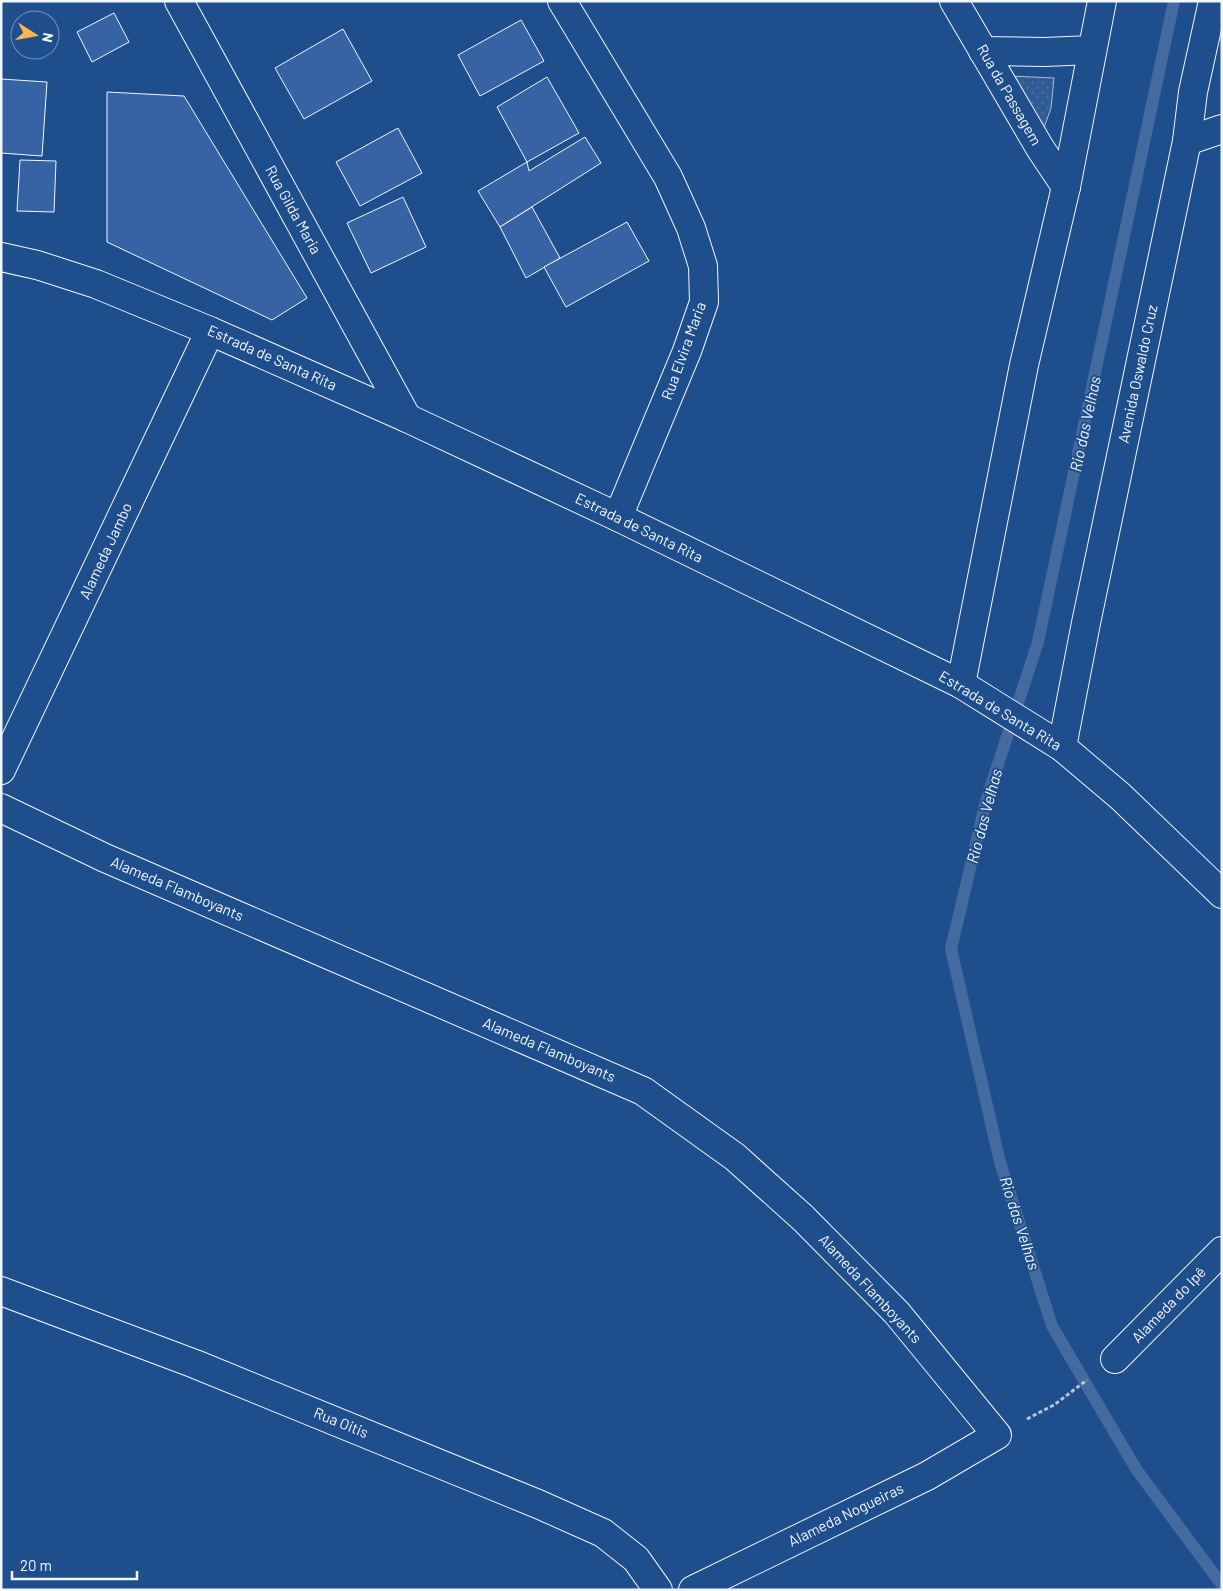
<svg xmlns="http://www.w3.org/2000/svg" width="1223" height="1591" viewBox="0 0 1223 1591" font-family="Barlow,sans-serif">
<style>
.garden{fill:url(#garden-dots);stroke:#a8bbd7}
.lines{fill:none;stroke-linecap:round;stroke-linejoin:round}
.stream{stroke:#446ba0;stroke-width:12}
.building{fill:#3563a3;stroke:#f2f6ff}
.minor-casing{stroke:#f2f6ff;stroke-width:30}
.path{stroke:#b3c4dc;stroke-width:3;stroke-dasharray:4 2.5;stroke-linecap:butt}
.minor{stroke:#1f4e8c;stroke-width:28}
.labels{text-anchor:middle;stroke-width:4;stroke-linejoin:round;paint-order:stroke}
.street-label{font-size:15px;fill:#f2f6ff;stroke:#1f4e8c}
.water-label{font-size:16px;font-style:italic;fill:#f2f6ff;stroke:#1f4e8c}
</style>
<defs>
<pattern id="garden-dots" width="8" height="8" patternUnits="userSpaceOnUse" patternTransform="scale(1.25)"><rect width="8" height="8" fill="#305b95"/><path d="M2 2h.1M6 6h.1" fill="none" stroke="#4e73a5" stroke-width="1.8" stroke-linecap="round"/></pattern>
</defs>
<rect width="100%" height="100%" fill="#1f4e8c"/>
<path class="garden" d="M1010 76 1054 78 1051 108 1039 142Z"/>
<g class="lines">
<path class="stream" d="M1174 1 1038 642 986 801 951 949 1000 1162 1052 1326 1136 1469 1222 1585"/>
</g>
<g class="building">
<path d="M114 13 129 42 92 62 77 32Z"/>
<path d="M521 20 544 61 480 96 458 55Z"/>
<path d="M343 29 372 81 304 119 275 68Z"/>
<path d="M547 77 579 133 527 162 497 107Z"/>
<path d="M1 79 47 82 42 156 1 153Z"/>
<path d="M107 92 184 96 307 298 272 320 107 242Z"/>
<path d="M398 128 422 173 360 206 336 162Z"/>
<path d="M585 137 601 163 500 227 478 191 527 162 529 171Z"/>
<path d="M20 160 56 161 54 212 17 211Z"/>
<path d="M403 197 426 247 371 273 347 223Z"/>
<path d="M532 207 560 258 526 278 500 227Z"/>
<path d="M627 222 649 261 566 307 544 267Z"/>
</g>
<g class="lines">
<g class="minor-casing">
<g id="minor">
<path d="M179 1 407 418"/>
<path d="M562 1 668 177 691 228 703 266 704 302 687 351 618 517"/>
<path d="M954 1 1040 148 1066 187"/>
<path d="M983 51 1044 52 1092 50"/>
<path d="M1187 141 1222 129"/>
<path d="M1 257 37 265 96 284 210 331 407 418 618 517 961 684 1062 747 1120 796 1222 894"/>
<path d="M961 684 1024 365 1066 187 1102 1"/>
<path d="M1062 747 1086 623 1187 141 1193 92 1213 1"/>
<path d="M1 770 210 331"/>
<path d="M1 808 105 858 643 1091 735 1157 803 1218 897 1313 997 1435 927 1476 693 1590"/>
<path d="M1 1291 195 1364 538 1504 603 1533 636 1559 658 1590"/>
<path d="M1115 1359 1222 1251"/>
</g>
</g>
<path class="path" d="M1027 1419 1054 1405 1087 1380"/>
<use href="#minor" class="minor"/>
</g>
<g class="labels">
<g class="street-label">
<text transform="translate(1009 95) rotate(60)" y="5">Rua da Passagem</text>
<text transform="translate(293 210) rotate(61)" y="5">Rua Gilda Maria</text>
<text transform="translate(684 351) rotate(-70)" y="5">Rua Elvira Maria</text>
<text transform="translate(272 358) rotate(24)" y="5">Estrada de Santa Rita</text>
<text transform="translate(1138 374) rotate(-78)" y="5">Avenida Oswaldo Cruz</text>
<text transform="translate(639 528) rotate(26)" y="5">Estrada de Santa Rita</text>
<text transform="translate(106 551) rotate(-65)" y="5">Alameda Jambo</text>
<text transform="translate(1000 711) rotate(31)" y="5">Estrada de Santa Rita</text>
<text transform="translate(177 889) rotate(23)" y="5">Alameda Flamboyants</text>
<text transform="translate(549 1050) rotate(23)" y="5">Alameda Flamboyants</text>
<text transform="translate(870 1289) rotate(47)" y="5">Alameda Flamboyants</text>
<text transform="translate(1169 1305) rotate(-46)" y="5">Alameda do Ipê</text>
<text transform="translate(341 1423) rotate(22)" y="5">Rua Oitis</text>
<text transform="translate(846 1515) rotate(-26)" y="5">Alameda Nogueiras</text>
</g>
<g class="water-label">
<text transform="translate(1085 424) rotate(-78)" y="6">Rio das Velhas</text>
<text transform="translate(984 816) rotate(-75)" y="6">Rio das Velhas</text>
<text transform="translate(1020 1223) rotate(72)" y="6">Rio das Velhas</text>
</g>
</g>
<rect width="1223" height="1591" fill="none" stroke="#f2f6ff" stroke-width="5"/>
<g transform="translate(35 35) rotate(101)"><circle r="24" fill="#1f4e8c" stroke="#7391ba"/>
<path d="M0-4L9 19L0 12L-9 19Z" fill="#ffb74d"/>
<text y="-8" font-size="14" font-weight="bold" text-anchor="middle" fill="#f2f6ff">N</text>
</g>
<path d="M12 1571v8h125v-8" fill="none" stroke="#f2f6ff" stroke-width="2.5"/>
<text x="20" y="1571" font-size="15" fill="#f2f6ff" stroke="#1f4e8c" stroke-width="4" paint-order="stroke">20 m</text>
</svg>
